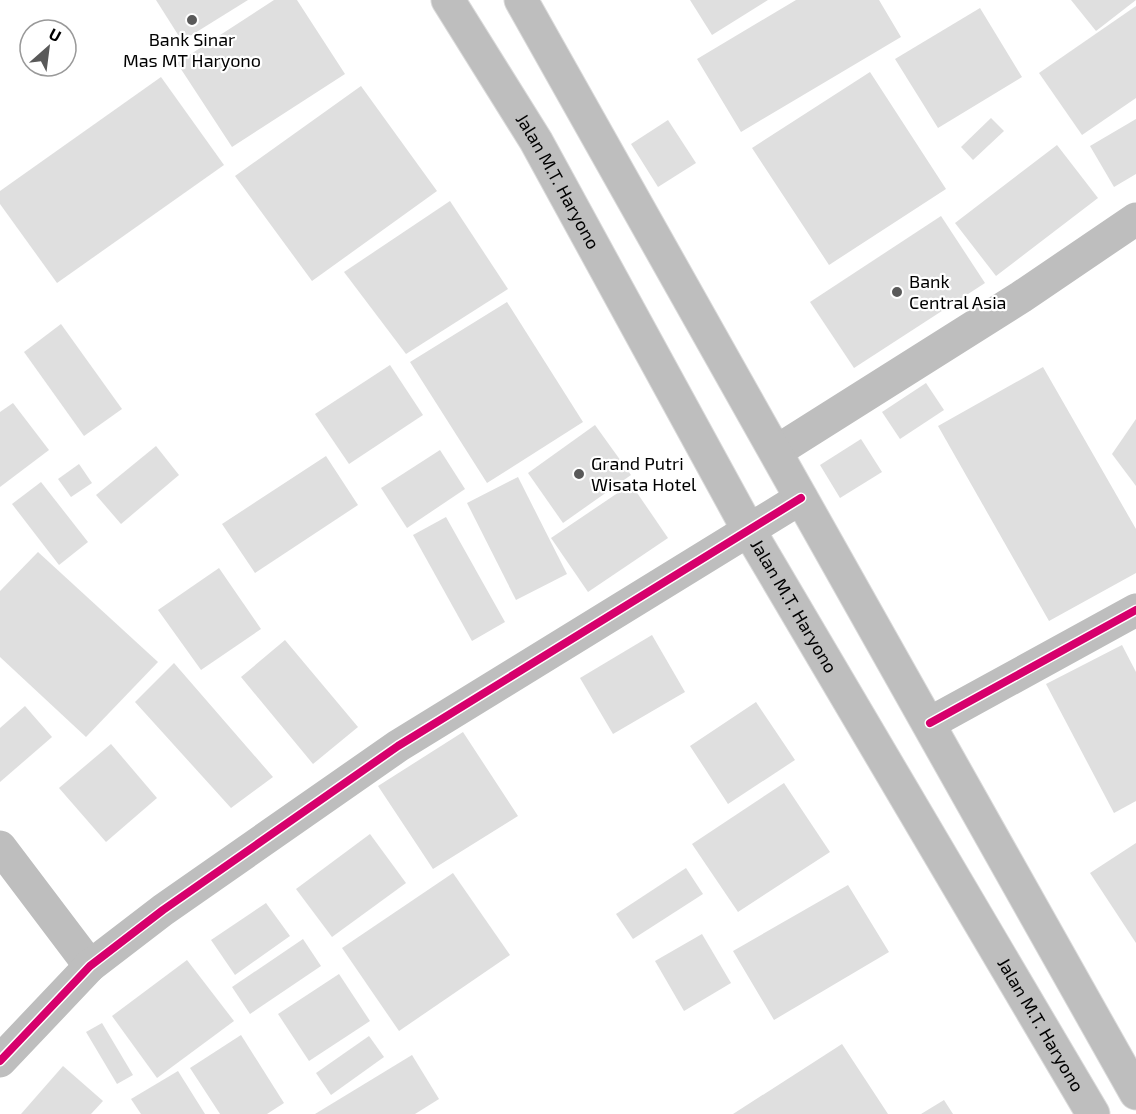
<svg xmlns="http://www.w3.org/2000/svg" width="1136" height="1114" viewBox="0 0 1136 1114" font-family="'Exo 2',sans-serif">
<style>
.building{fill:#dfdfdf}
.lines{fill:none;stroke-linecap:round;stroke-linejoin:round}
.highway-casing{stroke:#dbdbdb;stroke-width:35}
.minor{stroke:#bebebe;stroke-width:33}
.highway{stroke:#bebebe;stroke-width:33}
.cycleway-casing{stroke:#fff;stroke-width:11}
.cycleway{stroke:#d6006c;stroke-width:8}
.poi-dot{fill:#595959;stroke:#fff;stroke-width:2}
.labels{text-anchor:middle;stroke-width:4.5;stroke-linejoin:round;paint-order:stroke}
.poi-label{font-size:18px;fill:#000;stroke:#fff;text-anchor:start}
.street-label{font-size:18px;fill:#000;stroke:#fff}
</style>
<rect width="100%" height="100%" fill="#fff"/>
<g class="building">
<path d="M156 0H248L182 41Z"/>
<path d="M274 0H297L345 74 232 147 177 63Z"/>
<path d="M690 0H768L712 35Z"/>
<path d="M796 0H879L901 37 741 132 697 59Z"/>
<path d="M1071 0H1136L1096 31Z"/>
<path d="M1136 6V98L1082 135 1039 73Z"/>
<path d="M980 8 1022 77 938 128 895 59Z"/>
<path d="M870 72 946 189 829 265 752 148Z"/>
<path d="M161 77 224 165 57 283 0 204V191Z"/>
<path d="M361 86 437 191 312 281 235 176Z"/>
<path d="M991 118 1004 131 973 160 961 147Z"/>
<path d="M1136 119V174L1114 187 1090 146Z"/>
<path d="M668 120 696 163 658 187 631 144Z"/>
<path d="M1057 145 1098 198 996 276 955 223Z"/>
<path d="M450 201 508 289 406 354 344 272Z"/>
<path d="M941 216 985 283 854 368 810 302Z"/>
<path d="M507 302 583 422 487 483 410 362Z"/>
<path d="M61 324 122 409 84 436 24 352Z"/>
<path d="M390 365 423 415 349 464 315 414Z"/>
<path d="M1043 367 1136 529V573L1049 621 938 426Z"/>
<path d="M926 383 944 410 900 439 882 412Z"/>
<path d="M13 403 49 450 0 487V412Z"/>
<path d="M1136 419V486L1112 454Z"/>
<path d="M595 425 631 475 563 523 528 473Z"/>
<path d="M861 439 882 472 840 498 820 465Z"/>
<path d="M156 446 179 475 121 524 96 495Z"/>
<path d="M440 450 465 489 407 528 381 488Z"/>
<path d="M326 456 358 505 255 573 222 524Z"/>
<path d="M79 464 92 483 71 497 58 479Z"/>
<path d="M518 477 567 574 516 600 467 503Z"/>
<path d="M41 482 88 542 59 565 12 504Z"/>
<path d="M631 484 668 538 588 592 551 538Z"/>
<path d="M446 517 505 622 472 641 413 535Z"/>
<path d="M38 552 158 662 86 737 0 657V591Z"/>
<path d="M219 568 261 629 201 670 158 610Z"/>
<path d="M652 635 685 692 613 734 580 678Z"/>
<path d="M285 640 358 727 313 764 241 677Z"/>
<path d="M1122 645 1136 672V801L1114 813 1046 684Z"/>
<path d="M174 663 273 777 231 808 135 702Z"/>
<path d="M756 702 795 760 728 804 690 746Z"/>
<path d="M25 706 52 737 0 782V728Z"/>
<path d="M463 732 518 816 433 869 378 786Z"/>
<path d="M111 744 157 798 106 842 59 788Z"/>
<path d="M784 783 830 852 738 912 692 844Z"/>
<path d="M370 834 406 883 332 937 296 889Z"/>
<path d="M1136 843V943L1090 873Z"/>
<path d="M686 868 703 894 633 939 616 914Z"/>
<path d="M453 873 510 955 399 1031 342 948Z"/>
<path d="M848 885 889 952 774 1020 733 951Z"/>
<path d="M266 903 290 936 235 975 211 940Z"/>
<path d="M702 934 731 983 684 1011 655 961Z"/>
<path d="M303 939 321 966 250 1014 232 987Z"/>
<path d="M187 960 234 1021 157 1078 112 1016Z"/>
<path d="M339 974 370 1021 309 1061 278 1014Z"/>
<path d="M102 1023 133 1075 117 1084 86 1032Z"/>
<path d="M241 1035 284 1103 267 1114H220L190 1068Z"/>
<path d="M369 1036 384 1057 331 1095 316 1073Z"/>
<path d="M842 1044 888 1114H733Z"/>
<path d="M412 1055 439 1099 415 1114H315Z"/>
<path d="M63 1066 103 1101 91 1114H21Z"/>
<path d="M178 1071 205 1114H141L131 1099Z"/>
<path d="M944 1100 953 1114H921Z"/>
</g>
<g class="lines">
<g class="highway-casing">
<g id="highway">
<path id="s1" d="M448 0 536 141 748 529 1093 1114"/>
<path d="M521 0 1136 1093"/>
</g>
</g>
<g class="minor">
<path d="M777 451 1021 297 1136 219"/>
<path d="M930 723 1136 610"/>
<path d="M0 847 90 966"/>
<path d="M0 1061 90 966 163 910 398 746 801 498"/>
</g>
<use href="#highway" class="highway"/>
<g class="cycleway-casing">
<g id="cycleway">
<path d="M930 723 1136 610"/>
<path d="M0 1061 90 966 163 910 398 746 801 498"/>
</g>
</g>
<use href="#cycleway" class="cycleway"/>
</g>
<g class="poi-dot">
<circle cx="192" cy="20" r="6"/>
<circle cx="897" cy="292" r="6"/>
<circle cx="579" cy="474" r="6"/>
</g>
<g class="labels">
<g class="poi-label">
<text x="192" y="46" text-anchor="middle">Bank Sinar<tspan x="192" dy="21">Mas MT Haryono</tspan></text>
<text x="909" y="288">Bank<tspan x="909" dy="21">Central Asia</tspan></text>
<text x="591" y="470">Grand Putri<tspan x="591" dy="21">Wisata Hotel</tspan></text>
</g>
<g class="street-label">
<text dy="6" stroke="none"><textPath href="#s1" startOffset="212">Jalan M.T. Haryono</textPath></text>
<text dy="6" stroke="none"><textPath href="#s1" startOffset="698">Jalan M.T. Haryono</textPath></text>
<text dy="6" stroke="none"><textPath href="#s1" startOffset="1184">Jalan M.T. Haryono</textPath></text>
</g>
</g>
<g transform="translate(48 48) rotate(28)"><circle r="28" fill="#ffffff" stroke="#999999" stroke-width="1.5"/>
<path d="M0-4.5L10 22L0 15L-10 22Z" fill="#595959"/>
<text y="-9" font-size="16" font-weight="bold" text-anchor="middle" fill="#000000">U</text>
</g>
</svg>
